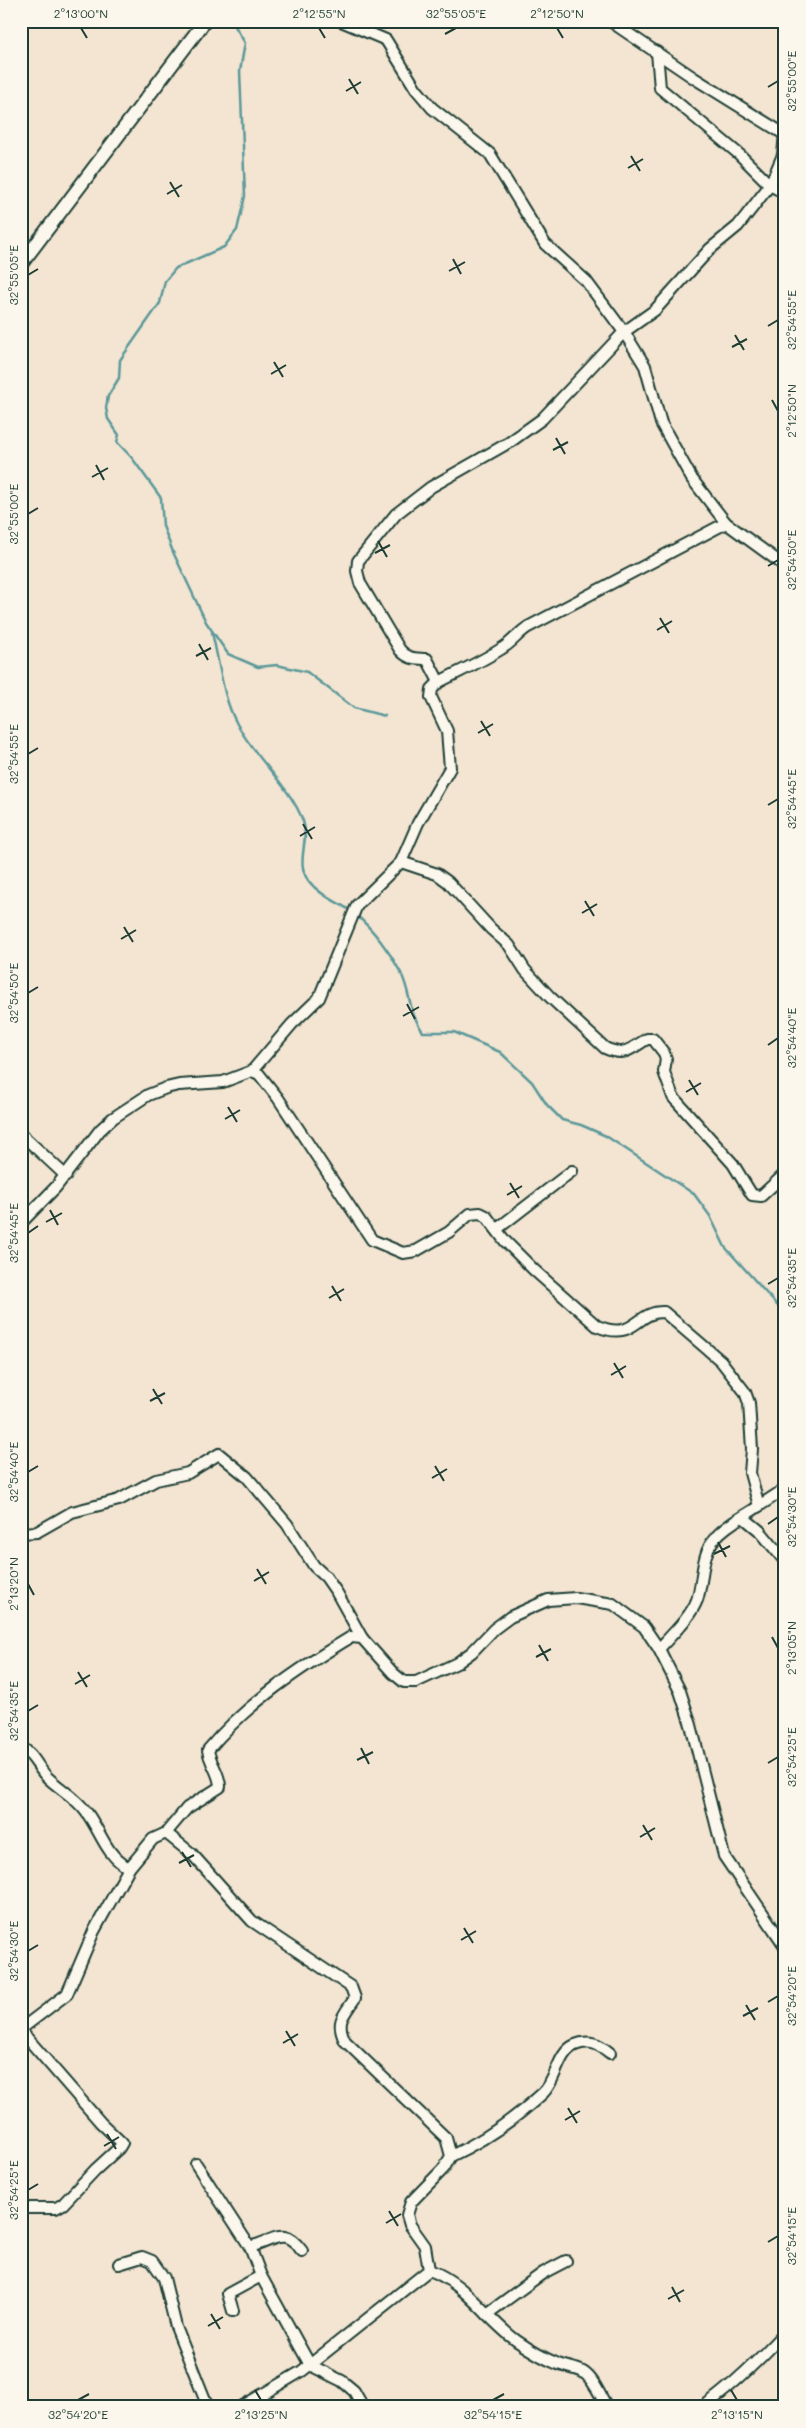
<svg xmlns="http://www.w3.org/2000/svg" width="806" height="2428" viewBox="0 0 806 2428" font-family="Mali,sans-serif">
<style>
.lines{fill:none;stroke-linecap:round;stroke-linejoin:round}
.stream{stroke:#5b989a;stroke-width:2.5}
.minor-casing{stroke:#1f3d34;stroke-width:14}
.tertiary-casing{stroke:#1f3d34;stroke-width:16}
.minor{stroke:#fbf7ec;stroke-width:10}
.tertiary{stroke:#fbf7ec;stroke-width:12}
.ticks{fill:none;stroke:#1f3d34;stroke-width:2}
.neatline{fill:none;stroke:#1f3d34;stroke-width:2}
.ticks-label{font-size:12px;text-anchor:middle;fill:#1f3d34}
</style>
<rect width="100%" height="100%" fill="#f3e5d1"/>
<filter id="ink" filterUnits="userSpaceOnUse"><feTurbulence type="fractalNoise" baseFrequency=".02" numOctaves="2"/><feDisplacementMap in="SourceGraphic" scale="10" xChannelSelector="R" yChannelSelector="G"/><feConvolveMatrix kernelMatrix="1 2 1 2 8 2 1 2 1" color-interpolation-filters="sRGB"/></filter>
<g filter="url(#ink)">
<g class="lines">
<g class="stream">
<path d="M232 21 245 43 240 71 245 196 237 230 224 247 176 268 165 281 160 303 120 360 119 378 108 396 106 408 108 419 119 435 117 442 132 458 161 498 163 526 173 552 206 622 228 654 258 667 277 665 307 672 354 708 385 716"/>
<path d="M212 633C220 664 222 696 237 724 255 759 289 784 303 821 310 841 295 862 308 880 319 895 336 901 351 911"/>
<path d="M355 914C373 929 390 952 401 973 411 994 408 1011 423 1032H454L500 1052 532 1082 547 1105 562 1120 581 1125 606 1136 694 1194 710 1216 725 1247 785 1314"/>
</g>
<g class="minor-casing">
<g id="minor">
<path d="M341 21 386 40 416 89 432 108 490 154 545 244 586 281 624 332 645 366 661 423 692 479 726 523 785 566"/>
<path d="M610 21 694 78 784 134"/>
<path d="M785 133 783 155 770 185 785 193"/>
<path d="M439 682 427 659C415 658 409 660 400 650L360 583 357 571 358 561 396 514 431 487 510 442 542 419 624 332 655 310 710 249 738 226 770 185 740 155 660 88 657 52"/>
<path d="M401 862 437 874 448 882 491 929 509 945 525 970 550 997 605 1048C625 1057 630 1049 647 1039H653L664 1053 666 1059 664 1072 673 1097 733 1164 752 1195 761 1196 785 1174"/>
<path d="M252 1071 259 1074 278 1098 372 1240 403 1253 416 1251 449 1232 470 1214 480 1213 486 1216 505 1241 534 1270 597 1326C636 1342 635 1311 664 1312L721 1361 745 1392 749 1403 752 1449 750 1473 759 1506C745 1516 727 1524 716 1537 700 1555 704 1579 697 1600 690 1618 672 1634 659 1649"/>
<path d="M21 1134 66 1176"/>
<path d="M21 1223 56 1187 100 1130 113 1118 148 1095 166 1088 179 1085 223 1082 252 1071 292 1024 319 998 357 905 401 862 418 823 450 768 447 731 431 697 432 689 439 682C460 671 481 662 501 649 512 643 518 633 528 627L726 523"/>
<path d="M497 1229 572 1171"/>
<path d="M759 1506 785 1489"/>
<path d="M743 1517 760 1531 785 1561"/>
<path d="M21 1533 37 1532 72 1512 119 1500 156 1480 188 1473 219 1454 247 1477 287 1524 314 1566 326 1577 337 1593 362 1638"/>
<path d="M21 1747C33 1754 37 1766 46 1776 59 1789 76 1797 87 1813 101 1832 106 1856 129 1868"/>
<path d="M166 1833 187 1808 220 1787C220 1773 210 1764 208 1750 246 1704 300 1668 351 1637L362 1638 393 1673 404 1682H416L457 1663 472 1652 494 1629 510 1617 548 1600 576 1598 613 1604 644 1627 659 1649 680 1691 691 1725 724 1856 785 1946"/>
<path d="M21 2029 67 1994 94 1931 129 1868 153 1839 166 1833 192 1854 252 1921 351 1987 355 1998C344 2015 335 2021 345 2041L446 2138 451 2156 444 2168 411 2202 407 2215 410 2225 425 2246 429 2270 302 2371 241 2407"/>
<path d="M21 2031 101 2123 122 2143 119 2148 95 2170 63 2204 56 2208H24"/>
<path d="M451 2156C485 2140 516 2118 543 2093 557 2080 557 2053 575 2045 589 2039 599 2044 610 2053"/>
<path d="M196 2164 250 2247 261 2276 310 2365 342 2381 354 2391 363 2407"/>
<path d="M250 2247C276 2240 284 2226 302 2251"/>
<path d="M119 2264 142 2257 152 2261 164 2278 176 2327 208 2407"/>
<path d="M429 2270C466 2283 486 2319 517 2341 530 2350 543 2358 558 2364 565 2367 576 2368 583 2372 594 2379 600 2396 607 2407"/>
<path d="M233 2311 228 2294 261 2276"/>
<path d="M487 2314 543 2273 566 2261"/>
<path d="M703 2407C734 2385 759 2360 785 2332"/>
</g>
</g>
<g class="tertiary-casing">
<path id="tertiary" d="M21 264 205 21"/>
</g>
<use href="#minor" class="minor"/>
<use href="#tertiary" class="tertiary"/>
</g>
</g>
<path class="ticks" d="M81 28 87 38M319 28 325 38M557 28 563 38M445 34 456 28M349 79 358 94M768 87 778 81M346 91 361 82M631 156 640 171M628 168 643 159M170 182 179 197M167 194 182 185M453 259 461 274M449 271 465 262M28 275 38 269M768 326 778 320M735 335 744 350M732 347 747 339M274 362 283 377M271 374 286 365M772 400 778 411M556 438 565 454M553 450 568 442M96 465 104 480M92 477 108 468M28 514 38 508M378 541 387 557M375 553 390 545M768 566 778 560M660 618 669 633M657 630 672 621M199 644 208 660M196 656 211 648M481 721 490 736M478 733 493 724M28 754 38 748M768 805 778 799M303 824 312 839M300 836 315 827M585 901 594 916M582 913 597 904M124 927 133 942M121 939 136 930M28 993 38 987M407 1004 415 1019M403 1016 419 1007M768 1045 778 1038M689 1080 698 1095M686 1092 701 1083M228 1107 237 1122M225 1119 240 1110M510 1183 519 1198M507 1195 522 1186M50 1210 58 1225M46 1222 62 1213M28 1233 38 1226M768 1284 778 1278M332 1286 341 1301M329 1298 344 1289M614 1363 623 1378M611 1375 626 1366M153 1389 162 1404M150 1401 165 1393M435 1466 444 1481M28 1472 38 1466M432 1478 447 1469M768 1524 778 1517M718 1542 726 1557M714 1554 730 1546M257 1569 266 1584M254 1581 269 1572M28 1584 34 1595M772 1637 778 1648M539 1645 548 1661M536 1657 551 1649M78 1672 87 1687M75 1684 90 1675M28 1711 38 1705M361 1748 369 1764M357 1760 373 1752M768 1763 778 1757M643 1825 652 1840M640 1837 655 1828M182 1852 191 1867M179 1863 194 1855M464 1928 473 1943M461 1940 476 1931M28 1951 38 1945M768 2002 778 1996M746 2005 755 2020M743 2016 758 2008M286 2031 295 2046M283 2043 298 2034M568 2108 577 2123M565 2120 580 2111M107 2134 116 2149M104 2146 119 2137M28 2190 38 2184M389 2211 398 2226M386 2223 401 2214M768 2242 778 2236M672 2287 680 2302M668 2299 684 2290M211 2314 220 2329M208 2326 223 2317M255 2390 261 2400M731 2390 737 2400M78 2400 89 2394M493 2400 504 2394"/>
<rect width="806" height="2428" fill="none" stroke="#fbf7ec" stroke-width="55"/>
<rect x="28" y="28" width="750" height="2372" class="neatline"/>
<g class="ticks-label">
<text x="81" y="18">2°13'00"N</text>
<text x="319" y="18">2°12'55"N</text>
<text x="456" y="18">32°55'05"E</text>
<text x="557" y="18">2°12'50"N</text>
<text transform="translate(792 81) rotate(-90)" y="4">32°55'00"E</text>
<text transform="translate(14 275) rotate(-90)" y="4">32°55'05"E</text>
<text transform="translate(792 320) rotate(-90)" y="4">32°54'55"E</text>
<text transform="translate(792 411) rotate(-90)" y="4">2°12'50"N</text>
<text transform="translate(14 514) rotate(-90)" y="4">32°55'00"E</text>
<text transform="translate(792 560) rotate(-90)" y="4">32°54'50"E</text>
<text transform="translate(14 754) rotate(-90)" y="4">32°54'55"E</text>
<text transform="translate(792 799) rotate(-90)" y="4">32°54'45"E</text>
<text transform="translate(14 993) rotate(-90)" y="4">32°54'50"E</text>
<text transform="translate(792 1038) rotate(-90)" y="4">32°54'40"E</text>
<text transform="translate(14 1233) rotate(-90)" y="4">32°54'45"E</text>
<text transform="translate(792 1278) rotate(-90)" y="4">32°54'35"E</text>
<text transform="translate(14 1472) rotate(-90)" y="4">32°54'40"E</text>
<text transform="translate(792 1517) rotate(-90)" y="4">32°54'30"E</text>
<text transform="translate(14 1584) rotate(-90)" y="4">2°13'20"N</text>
<text transform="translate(792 1648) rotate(-90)" y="4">2°13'05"N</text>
<text transform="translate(14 1711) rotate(-90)" y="4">32°54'35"E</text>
<text transform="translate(792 1757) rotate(-90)" y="4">32°54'25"E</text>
<text transform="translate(14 1951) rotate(-90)" y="4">32°54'30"E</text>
<text transform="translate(792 1996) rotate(-90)" y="4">32°54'20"E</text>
<text transform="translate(14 2190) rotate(-90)" y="4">32°54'25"E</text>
<text transform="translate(792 2236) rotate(-90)" y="4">32°54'15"E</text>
<text x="78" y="2419">32°54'20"E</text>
<text x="261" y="2419">2°13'25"N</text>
<text x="493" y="2419">32°54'15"E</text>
<text x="737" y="2419">2°13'15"N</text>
</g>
</svg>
